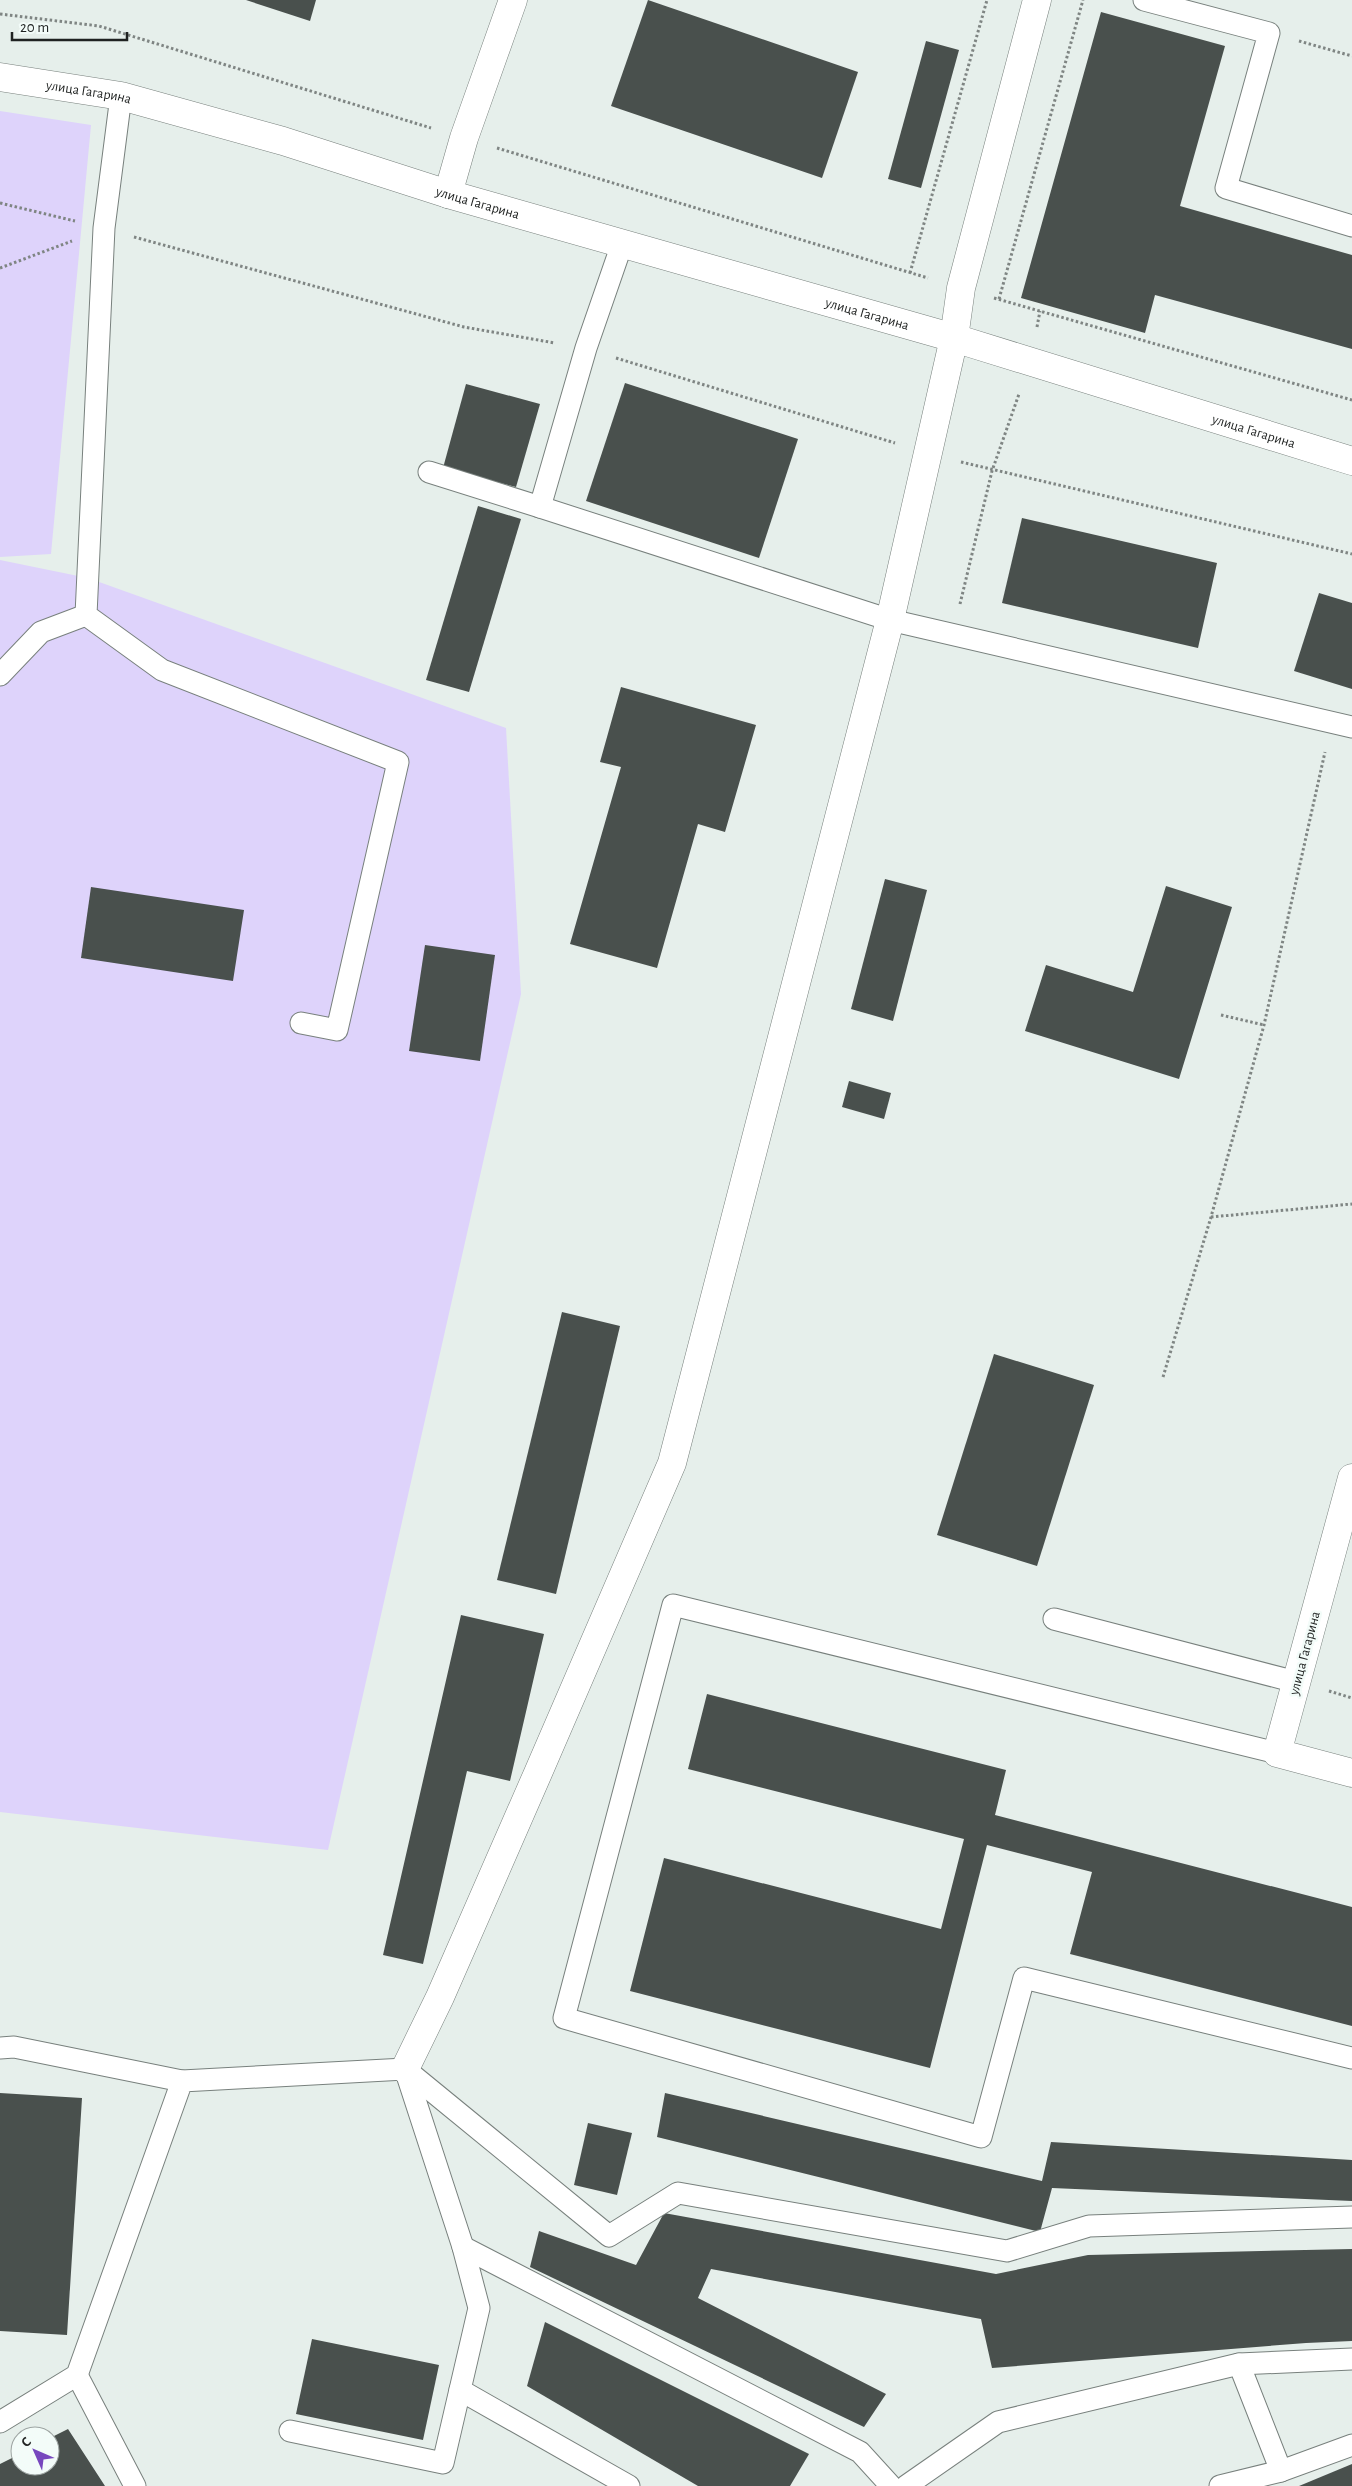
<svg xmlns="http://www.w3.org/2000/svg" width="1352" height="2486" viewBox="0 0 1352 2486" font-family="'Alegreya Sans',sans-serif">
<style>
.green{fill:#ded3fb}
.building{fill:#49504d}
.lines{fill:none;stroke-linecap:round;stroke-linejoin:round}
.lane-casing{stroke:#78807d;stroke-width:23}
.street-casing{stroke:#78807d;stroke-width:29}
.secondary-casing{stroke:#78807d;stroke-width:29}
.path{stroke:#7f8583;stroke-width:3;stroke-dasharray:2.5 2.5;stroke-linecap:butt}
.lane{stroke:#fff;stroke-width:21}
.street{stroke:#fff;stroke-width:28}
.secondary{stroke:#fff;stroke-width:28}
.labels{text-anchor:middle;stroke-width:5;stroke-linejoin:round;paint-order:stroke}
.street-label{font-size:14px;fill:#1f2221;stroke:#f3fcf9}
</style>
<rect width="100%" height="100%" fill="#e6efeb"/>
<g class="green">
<path d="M0 111 91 125 51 554 0 557Z"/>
<path d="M0 560 88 578 506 728 521 994 328 1850 0 1812Z"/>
</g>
<g class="building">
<path d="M246 0H316L310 21Z"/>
<path d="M648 0 858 72 822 178 611 106Z"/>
<path d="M1101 12 1225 46 1180 206 1352 255V349L1155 295 1145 333 1021 298Z"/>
<path d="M926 41 959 50 921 188 888 179Z"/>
<path d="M625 383 798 439 759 558 586 501Z"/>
<path d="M466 384 540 404 516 487 443 468Z"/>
<path d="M478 506 521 519 469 692 426 680Z"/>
<path d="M1022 518 1217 563 1198 648 1002 603Z"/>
<path d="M1319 593 1352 603V689L1294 671Z"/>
<path d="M621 687 756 725 725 832 698 824 657 968 570 944 621 767 600 762Z"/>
<path d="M885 879 927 890 893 1021 851 1009Z"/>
<path d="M1166 886 1232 907 1179 1079 1025 1031 1046 965 1133 992Z"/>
<path d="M91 887 244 910 233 981 81 958Z"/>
<path d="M425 945 495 955 480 1061 409 1051Z"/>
<path d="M849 1081 891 1093 884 1119 842 1107Z"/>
<path d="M562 1312 620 1326 556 1594 497 1580Z"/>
<path d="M994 1354 1094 1385 1037 1566 937 1535Z"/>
<path d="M461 1615 544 1634 510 1781 467 1771 423 1964 383 1955Z"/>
<path d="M707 1694 1006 1770 995 1815 1352 1907V2026L1070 1954 1092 1872 987 1845 930 2068 630 1991 664 1858 941 1929 964 1839 688 1769Z"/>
<path d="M0 2093 82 2098 67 2335 0 2331Z"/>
<path d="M665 2093 1042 2181 1051 2142 1352 2160V2201L1052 2188 1040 2232 657 2137Z"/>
<path d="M588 2123 632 2133 617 2195 574 2185Z"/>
<path d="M664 2213 996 2274 1088 2255 1352 2249V2341L1306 2343 992 2368 981 2319 711 2269 698 2298 886 2394 864 2427 530 2267 539 2231 636 2265Z"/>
<path d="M545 2322 809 2454 790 2486H698L527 2386Z"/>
<path d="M312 2339 439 2365 423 2440 296 2414Z"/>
<path d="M68 2429 105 2486H0V2464L20 2454V2466H50V2438Z"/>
<path d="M1352 2464V2486H1299Z"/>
</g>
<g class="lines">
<g class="lane-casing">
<g id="lane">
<path d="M1144 0 1269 33 1226 188 1352 226"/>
<path d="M121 96 104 228 86 615 162 670 398 762 337 1030 301 1023"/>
<path d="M622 244 586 348 540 507 890 620 1352 727"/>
<path d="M429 472 540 507"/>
<path d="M0 675 41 632 86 615"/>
<path d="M1054 1619 1296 1682"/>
<path d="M1277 1753 673 1605 564 2018 981 2137 1024 1978 1352 2058"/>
<path d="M0 2048 14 2047 182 2081"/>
<path d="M463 2247 860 2452 891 2486"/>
<path d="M1239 2364 1281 2471"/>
<path d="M77 2375 135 2486"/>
<path d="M460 2390 629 2486"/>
<path d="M0 2422 77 2375 182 2081 405 2069 609 2236 678 2193 1007 2251 1089 2226 1352 2217"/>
<path d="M290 2431 443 2463 479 2308 463 2247 405 2069"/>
<path d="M906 2486 998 2422 1239 2364 1352 2359"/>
<path d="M1220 2486 1281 2471 1352 2445"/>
</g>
</g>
<g class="street-casing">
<g id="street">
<path d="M448 194 464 138 513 0"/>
<path d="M1352 1478 1277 1753 1352 1773"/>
<path d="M405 2069 440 1997 538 1773 672 1463 890 620 954 338 961 288 1037 0"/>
</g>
</g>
<g class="secondary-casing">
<g id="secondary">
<path id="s1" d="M0 77 121 96 283 141 448 194 954 338 1352 461"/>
</g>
</g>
<g class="path">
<path d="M0 14 99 26 431 128"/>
<path d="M1299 41 1352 56"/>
<path d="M497 148 928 278"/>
<path d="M0 203 75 221"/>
<path d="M134 237 464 327 555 343"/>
<path d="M0 268 72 241"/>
<path d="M910 273 987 0"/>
<path d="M994 298 1352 400"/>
<path d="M999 299 1083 0"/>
<path d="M1037 327 1040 311"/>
<path d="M616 358 895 443"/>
<path d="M961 462 1352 554"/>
<path d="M960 604 992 471 1019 394"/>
<path d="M1221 1015 1264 1025"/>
<path d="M1211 1217 1352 1204"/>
<path d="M1163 1377 1211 1217 1264 1025 1325 752"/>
<path d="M1329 1691 1352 1698"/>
</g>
<use href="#lane" class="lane"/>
<use href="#street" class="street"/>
<use href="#secondary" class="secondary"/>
</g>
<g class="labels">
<g class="street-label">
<text dy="5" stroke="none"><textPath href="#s1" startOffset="90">улица Гагарина</textPath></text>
<text dy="5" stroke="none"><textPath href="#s1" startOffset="495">улица Гагарина</textPath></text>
<text dy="5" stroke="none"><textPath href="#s1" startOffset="900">улица Гагарина</textPath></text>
<text dy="5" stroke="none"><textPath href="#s1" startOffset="1304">улица Гагарина</textPath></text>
<text transform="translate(1304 1653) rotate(-75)" y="5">улица Гагарина</text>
</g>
</g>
<g transform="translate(35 2451) rotate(315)"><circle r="24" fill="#f3fcf9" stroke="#9ea5a3"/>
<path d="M0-4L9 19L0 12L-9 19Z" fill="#7747be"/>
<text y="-8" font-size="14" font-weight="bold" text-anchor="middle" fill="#1f2221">С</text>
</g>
<path d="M12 32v8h115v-8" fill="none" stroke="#1f2221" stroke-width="2.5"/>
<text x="20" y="32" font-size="15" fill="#1f2221" stroke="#f3fcf9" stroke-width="4" paint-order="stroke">20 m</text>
</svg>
